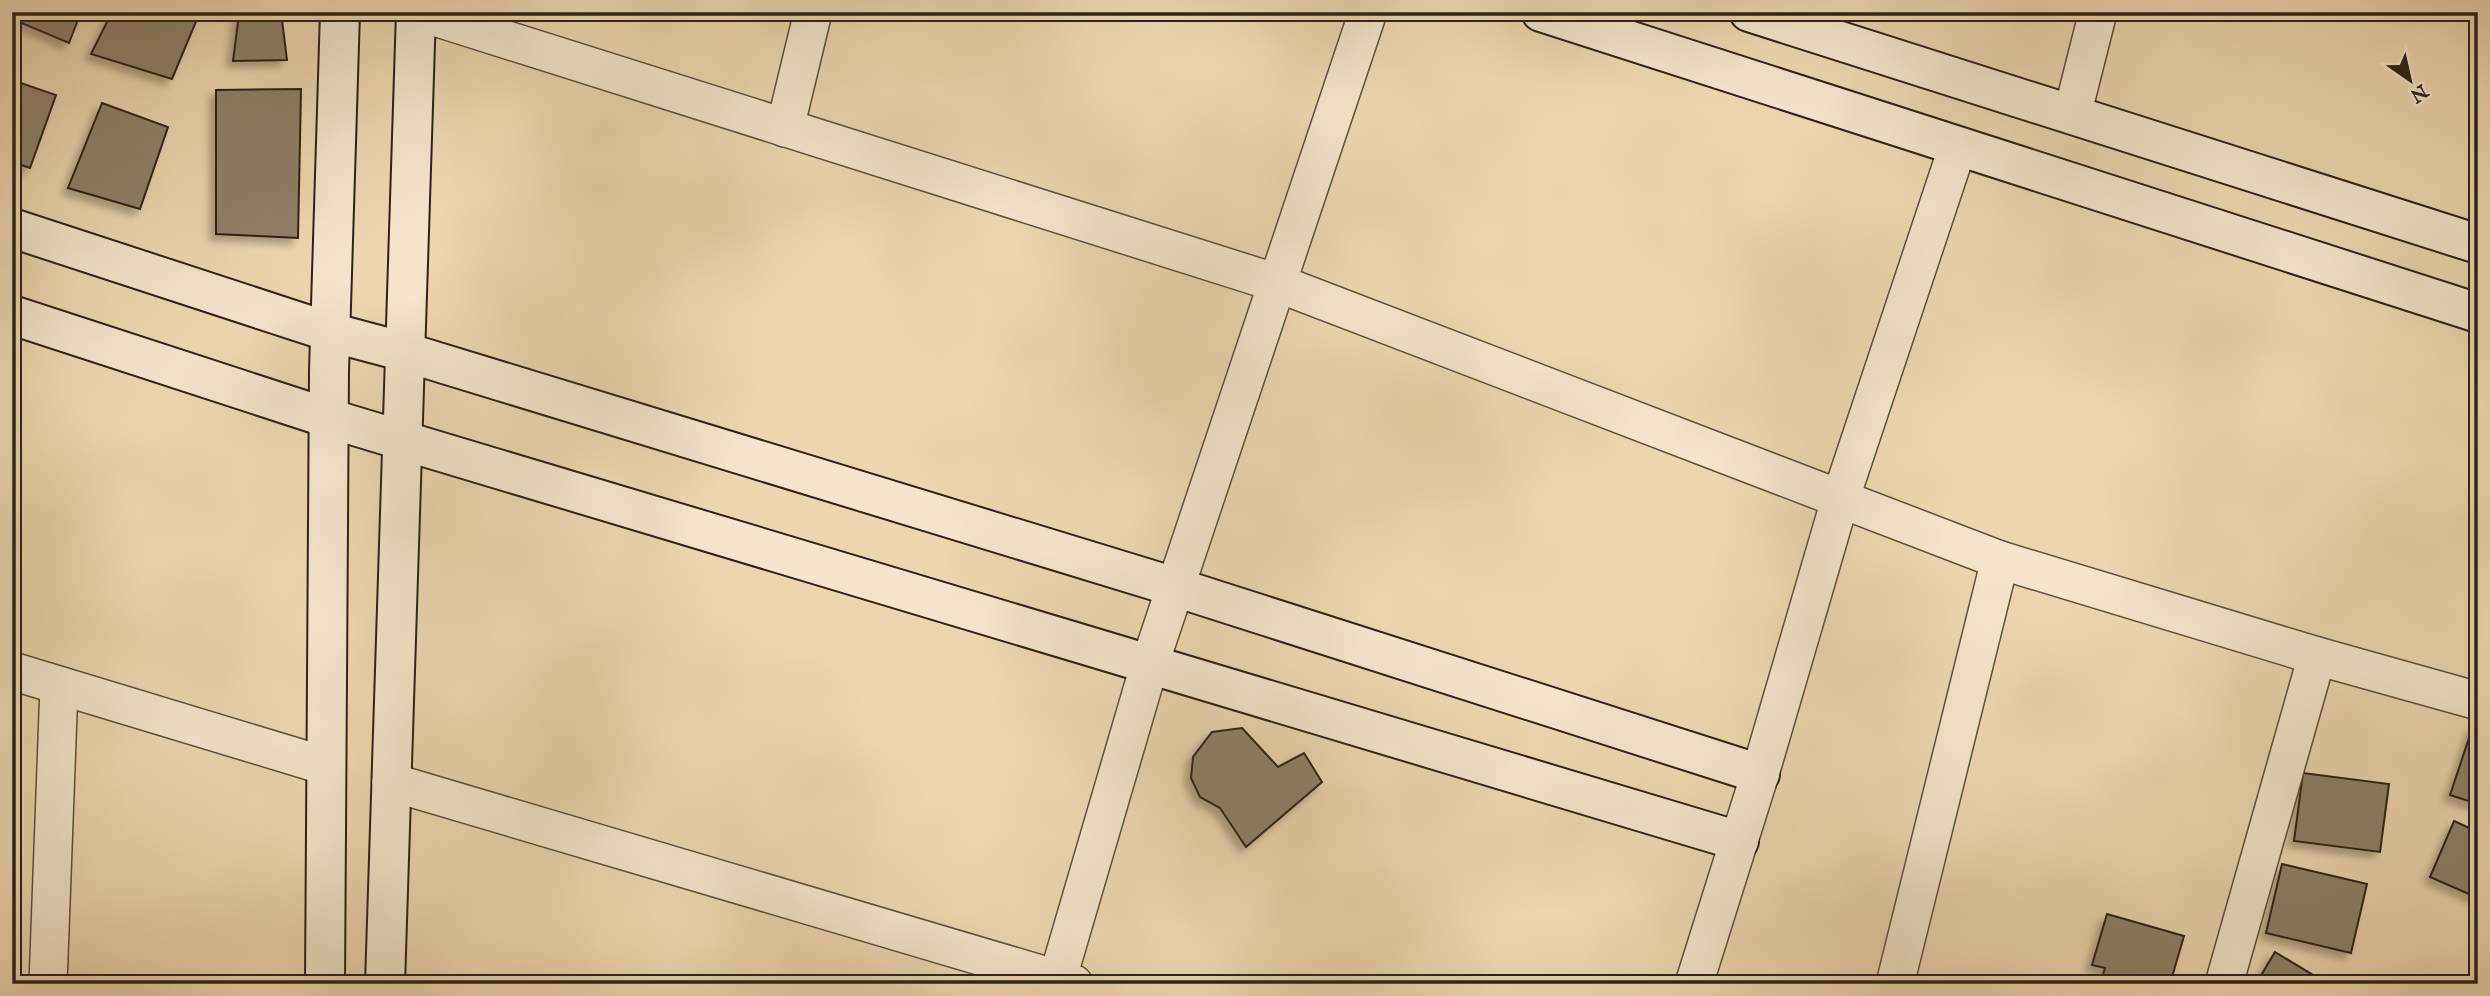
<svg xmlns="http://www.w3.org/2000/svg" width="2490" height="996" viewBox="0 0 2490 996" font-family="'IM FELL English',serif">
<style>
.building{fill:#908067;stroke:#2c221a;stroke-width:2;filter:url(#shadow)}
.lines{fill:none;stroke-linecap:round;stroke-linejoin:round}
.street-casing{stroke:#5c4f3f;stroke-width:40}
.secondary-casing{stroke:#2c221a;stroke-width:42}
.street{stroke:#f3e4cb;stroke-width:37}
.secondary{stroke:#f3e4cb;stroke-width:38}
</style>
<defs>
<filter id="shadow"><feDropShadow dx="-6" dy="6" stdDeviation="3.5" flood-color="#0004"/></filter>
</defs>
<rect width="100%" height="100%" fill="#edd6af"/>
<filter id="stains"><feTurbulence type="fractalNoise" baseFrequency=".00286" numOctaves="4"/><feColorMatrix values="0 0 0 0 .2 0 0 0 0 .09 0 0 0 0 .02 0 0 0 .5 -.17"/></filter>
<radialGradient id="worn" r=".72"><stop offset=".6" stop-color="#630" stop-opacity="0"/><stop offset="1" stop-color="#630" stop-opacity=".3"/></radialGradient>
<g class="building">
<path d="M13 12H81L69 43 12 19Z"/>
<path d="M112 12H200L172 79 91 54Z"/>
<path d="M247 12H281L287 60 233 61 239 14Z"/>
<path d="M12 80 56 95 30 168 12 162Z"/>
<path d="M301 89 298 238 216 234V90Z"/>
<path d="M102 103 168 127 140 209 68 188Z"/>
<path d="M2473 726 2478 728V804L2450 795Z"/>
<path d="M1242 728 1278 767 1304 753 1322 782 1246 847 1220 808 1200 797 1191 778 1193 757 1212 732Z"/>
<path d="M2303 773 2389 784 2380 852 2294 841Z"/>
<path d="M2454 821 2478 832V898L2430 877Z"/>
<path d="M2282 864 2367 884 2351 953 2266 933Z"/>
<path d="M2107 914 2184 936 2170 984H2100L2105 968 2092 965Z"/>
<path d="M2275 952 2328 984H2256Z"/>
</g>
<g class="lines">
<g class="street-casing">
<g id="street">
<path d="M419 12 1277 283 2000 560 2317 656 2478 701"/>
<path d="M2072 115 2098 12"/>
<path d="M785 128 813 12"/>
<path d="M12 671 326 766"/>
<path d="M391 782 1074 984"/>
<path d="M48 984 59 686"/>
<path d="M1056 984 1150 663 1368 12"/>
<path d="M1694 984 1760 774 1840 500 1958 146"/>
<path d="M1895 984 2000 560"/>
<path d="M2224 984 2317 656"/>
</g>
</g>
<g class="secondary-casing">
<g id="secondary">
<path d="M1541 12 2478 313"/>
<path d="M1749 12 2478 244"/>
<path d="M12 228 330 332 405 352 1175 587 1760 774"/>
<path d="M12 315 328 418 1739 841"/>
<path d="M325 984 329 371 340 12"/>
<path d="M385 984 416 12"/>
</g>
</g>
<use href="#street" class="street"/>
<use href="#secondary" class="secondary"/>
</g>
<rect width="2490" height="996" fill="none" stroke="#edd6af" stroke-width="42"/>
<rect x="14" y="14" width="2462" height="968" fill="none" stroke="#2c221a" stroke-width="3.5"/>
<rect x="21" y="21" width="2448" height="954" fill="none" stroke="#2c221a" stroke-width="2"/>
<g transform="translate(2410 80) rotate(146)" stroke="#f3e4cb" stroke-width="5" paint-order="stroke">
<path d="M0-5L12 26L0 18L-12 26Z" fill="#2c221a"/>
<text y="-10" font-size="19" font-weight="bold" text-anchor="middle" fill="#2c221a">N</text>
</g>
<rect width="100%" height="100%" filter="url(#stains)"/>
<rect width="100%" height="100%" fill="url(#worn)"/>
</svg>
